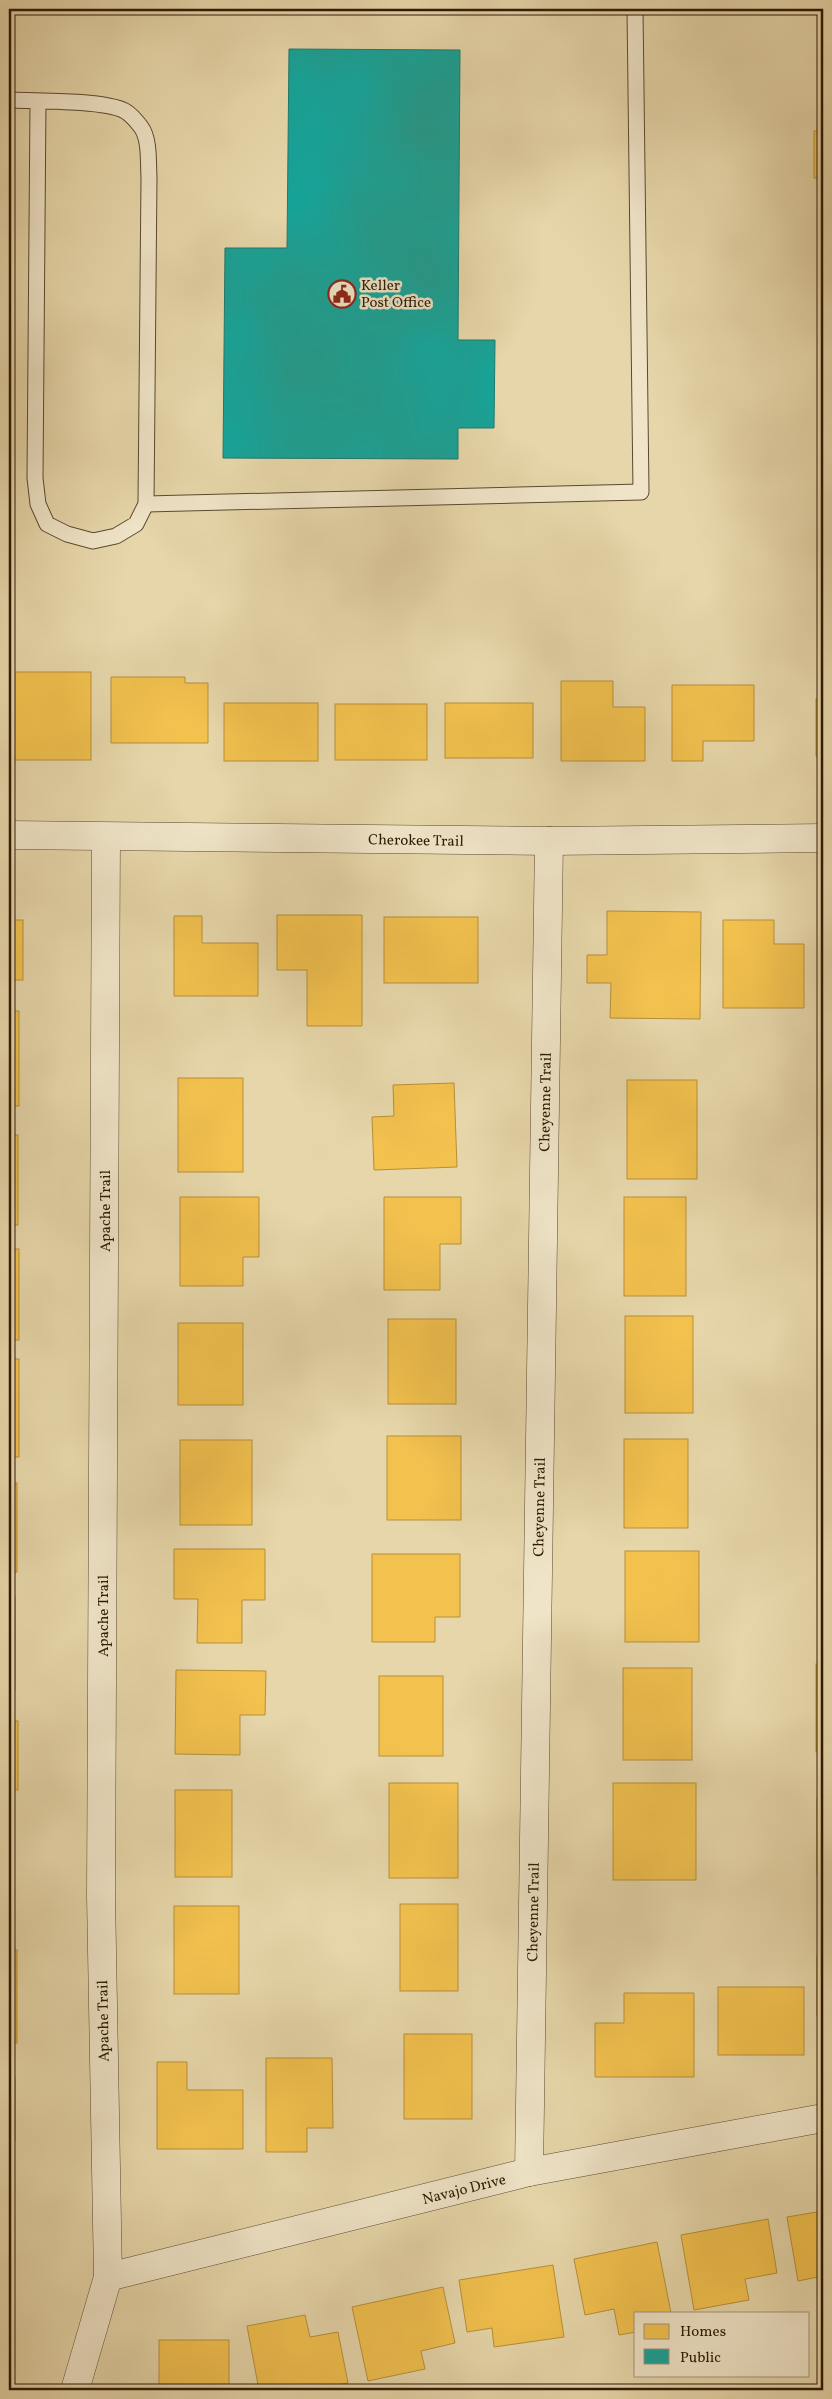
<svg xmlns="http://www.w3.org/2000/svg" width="832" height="2399" viewBox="0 0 832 2399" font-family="Vollkorn,serif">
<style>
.homes{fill:#f2c14e;stroke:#b78f38}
.public{fill:#17a398;stroke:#1e7a6c}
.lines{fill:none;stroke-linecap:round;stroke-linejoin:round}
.service-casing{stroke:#5c492f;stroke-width:17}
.minor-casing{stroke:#5c492f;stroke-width:29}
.service{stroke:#efe4c7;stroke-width:15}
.minor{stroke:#efe4c7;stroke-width:28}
.labels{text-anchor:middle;stroke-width:5;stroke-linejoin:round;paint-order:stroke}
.poi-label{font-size:15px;fill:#2e1a06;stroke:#efe4c7;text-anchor:start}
.street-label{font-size:15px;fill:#2e1a06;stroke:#efe4c7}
</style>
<rect width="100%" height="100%" fill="#e6d6a9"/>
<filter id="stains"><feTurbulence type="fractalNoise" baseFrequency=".004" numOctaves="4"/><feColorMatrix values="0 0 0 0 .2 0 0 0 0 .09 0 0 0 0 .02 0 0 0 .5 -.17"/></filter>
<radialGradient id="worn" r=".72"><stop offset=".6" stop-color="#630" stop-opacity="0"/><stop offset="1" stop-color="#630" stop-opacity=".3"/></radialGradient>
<g class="homes">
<rect x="814" y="131" width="9" height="47"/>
<rect x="9" y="672" width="82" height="88"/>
<path d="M111 677H185V683H208V743H111Z"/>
<path d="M561 681H613V707H645V761H561Z"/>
<path d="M672 685H754V741H703V761H672Z"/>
<rect x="816" y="699" width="7" height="57"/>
<rect x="224" y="703" width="94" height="58"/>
<rect x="445" y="703" width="88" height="55"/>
<rect x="335" y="704" width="92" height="56"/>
<path d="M607 911 701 912 700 1019 610 1018 611 983H587V955H607Z"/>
<path d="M277 915H362V1026H307V970H277Z"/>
<path d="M174 916H202V943H258V996H174Z"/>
<rect x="384" y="917" width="94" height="66"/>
<rect x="9" y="920" width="14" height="60"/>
<path d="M723 920H774V944H804V1008H723Z"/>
<rect x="9" y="1011" width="10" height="95"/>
<rect x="178" y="1078" width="65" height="94"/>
<rect x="627" y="1080" width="70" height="99"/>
<path d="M454 1083 457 1167 374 1170 372 1117 394 1116 393 1085Z"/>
<rect x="818" y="1083" width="5" height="90"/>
<rect x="9" y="1135" width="9" height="90"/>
<path d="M180 1197H259V1257H243V1286H180Z"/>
<path d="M384 1197H461V1244H440V1290H384Z"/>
<rect x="624" y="1197" width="62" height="99"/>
<rect x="9" y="1249" width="10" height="91"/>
<rect x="625" y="1316" width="68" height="97"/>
<rect x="821" y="1317" width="2" height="97"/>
<rect x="388" y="1319" width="68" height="85"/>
<rect x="178" y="1323" width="65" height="82"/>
<rect x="9" y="1359" width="10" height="98"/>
<rect x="387" y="1436" width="74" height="84"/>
<rect x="624" y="1439" width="64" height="89"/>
<rect x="180" y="1440" width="72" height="85"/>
<rect x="9" y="1483" width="8" height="89"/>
<path d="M174 1549H265V1600H242V1643H197L198 1599H174Z"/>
<rect x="625" y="1551" width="74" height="91"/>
<path d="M372 1554H460V1617H435V1642H372Z"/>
<rect x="9" y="1597" width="6" height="93"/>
<rect x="816" y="1664" width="7" height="88"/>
<rect x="623" y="1668" width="69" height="92"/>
<path d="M176 1670 266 1671 265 1715H240V1755L175 1754Z"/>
<rect x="379" y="1676" width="64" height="80"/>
<rect x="9" y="1721" width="9" height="69"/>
<rect x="389" y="1783" width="69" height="95"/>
<rect x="613" y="1783" width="83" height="97"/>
<rect x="175" y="1790" width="57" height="87"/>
<rect x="817" y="1798" width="6" height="75"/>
<rect x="9" y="1837" width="5" height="84"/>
<rect x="400" y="1904" width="58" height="87"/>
<rect x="174" y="1906" width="65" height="88"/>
<rect x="9" y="1950" width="8" height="93"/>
<rect x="817" y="1956" width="6" height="60"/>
<rect x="718" y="1987" width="86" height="68"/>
<path d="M624 1993H694V2077H595V2023H624Z"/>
<rect x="404" y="2034" width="68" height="85"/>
<path d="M266 2058H332L333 2128H307V2152H266Z"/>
<path d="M157 2062H187V2090H243V2149H157Z"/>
<rect x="9" y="2078" width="6" height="63"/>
<rect x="9" y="2190" width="4" height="85"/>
<path d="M823 2211V2276L798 2281 787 2217Z"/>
<path d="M768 2219 777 2273 745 2279 749 2300 694 2310 681 2235Z"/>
<path d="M657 2242 671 2313H636V2332L619 2335 614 2309 585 2315 574 2259Z"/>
<path d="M553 2265 564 2337 494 2347 492 2328 467 2332 459 2280Z"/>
<path d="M443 2287 455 2343 421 2351 425 2369 368 2381 352 2307Z"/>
<path d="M305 2315 310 2337 338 2332 348 2383 308 2390H259L247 2326Z"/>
<rect x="159" y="2340" width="70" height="50"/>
</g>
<path class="public" d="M289 49 460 50 458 340H495L494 428H458V459L223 458 225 248H287Z"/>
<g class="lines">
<g class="service-casing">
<g id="service">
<path d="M9 100C35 101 104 100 125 111 130 114 138 123 141 127 150 139 148 163 149 177L146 504 136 524 116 536 93 541 67 534 47 524 38 504 35 478 38 101"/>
<path d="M146 504 641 492 635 9"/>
</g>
</g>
<g class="minor-casing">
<g id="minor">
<path d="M9 835 549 841 823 838"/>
<path d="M529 2172 549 841"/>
<path d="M108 2277 529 2172 823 2118"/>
<path d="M75 2390 108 2277 101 1896 106 837"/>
</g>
</g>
<use href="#service" class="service"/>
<use href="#minor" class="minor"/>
</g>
<defs>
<g id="civic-ring" transform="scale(1.4375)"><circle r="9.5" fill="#efe4c7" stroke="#8f2418" stroke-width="1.5"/><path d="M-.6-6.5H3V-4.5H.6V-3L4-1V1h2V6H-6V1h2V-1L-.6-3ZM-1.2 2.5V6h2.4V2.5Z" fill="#8f2418"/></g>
</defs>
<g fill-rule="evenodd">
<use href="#civic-ring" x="342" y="294"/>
</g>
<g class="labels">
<g class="poi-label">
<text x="361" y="290">Keller<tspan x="361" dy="17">Post Office</tspan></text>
</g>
<g class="street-label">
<text transform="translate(416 840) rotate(1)" y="5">Cherokee Trail</text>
<text transform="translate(545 1102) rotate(-89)" y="5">Cheyenne Trail</text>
<text transform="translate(105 1211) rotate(-90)" y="5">Apache Trail</text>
<text transform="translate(539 1507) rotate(-89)" y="5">Cheyenne Trail</text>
<text transform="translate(103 1616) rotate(-90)" y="5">Apache Trail</text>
<text transform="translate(533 1912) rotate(-89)" y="5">Cheyenne Trail</text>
<text transform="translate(103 2021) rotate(-91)" y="5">Apache Trail</text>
<text transform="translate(464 2189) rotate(-14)" y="5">Navajo Drive</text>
</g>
</g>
<rect width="832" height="2399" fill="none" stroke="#e6d6a9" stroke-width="30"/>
<rect x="10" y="10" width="812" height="2379" fill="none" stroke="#2e1a06" stroke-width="2.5"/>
<rect x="15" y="15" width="802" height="2369" fill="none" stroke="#2e1a06"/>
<rect x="634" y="2312" width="175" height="65" fill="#efe4c7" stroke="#a2937a"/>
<rect x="644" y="2324" width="25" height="15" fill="#f2c14e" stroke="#a2937a"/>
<text x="680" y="2336" font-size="15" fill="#2e1a06">Homes</text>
<rect x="644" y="2349" width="25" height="15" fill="#17a398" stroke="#a2937a"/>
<text x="680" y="2362" font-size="15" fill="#2e1a06">Public</text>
<rect width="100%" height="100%" filter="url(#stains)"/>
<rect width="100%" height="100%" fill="url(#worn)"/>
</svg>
